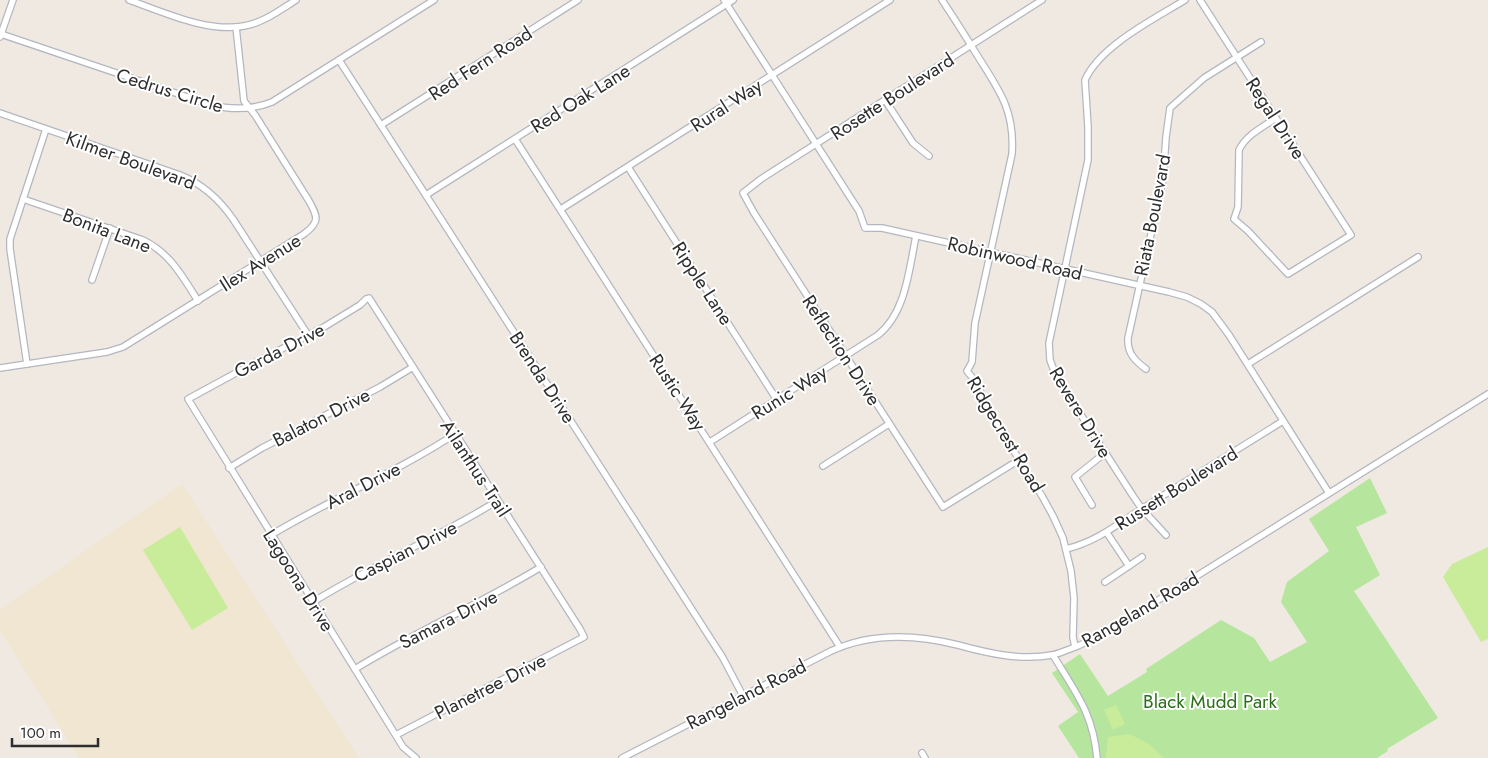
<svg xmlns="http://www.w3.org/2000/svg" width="1488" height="758" viewBox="0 0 1488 758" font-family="Jost,sans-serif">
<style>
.education{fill:#f0e6d1}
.green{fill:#b6e59e}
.pitch{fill:#c9ec9a}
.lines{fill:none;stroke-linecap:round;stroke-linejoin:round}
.minor-casing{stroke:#b4b7c1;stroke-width:8}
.minor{stroke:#fff;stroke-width:5.5}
.labels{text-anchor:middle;stroke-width:4;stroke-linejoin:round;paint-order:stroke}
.street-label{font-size:19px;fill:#2e2e2e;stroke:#fff}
.park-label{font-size:19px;fill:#2c6e1b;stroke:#fff}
</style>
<rect width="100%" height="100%" fill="#efe9e1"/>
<path class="education" d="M182 484 359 758H79L0 630V610Z"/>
<path class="green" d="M1370 478 1387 513 1356 527 1380 575 1354 591 1438 718 1387 749 1388 751 1377 758H1079L1058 726 1078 712 1052 673 1080 654 1108 696 1147 672 1146 669 1221 620 1254 638 1270 662 1307 642 1281 602 1287 582 1329 551 1309 519Z"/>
<g class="pitch">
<path d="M180 527 228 608 192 630 143 550Z"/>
<path d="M1488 547V639L1481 642 1443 577 1452 564Z"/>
<path d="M1116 705 1125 724 1113 730 1104 710Z"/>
<path d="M1130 734 1149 744 1164 758H1106L1108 737Z"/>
</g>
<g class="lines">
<g class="minor-casing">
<g id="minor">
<path d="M129 0C163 12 208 33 244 26 263 23 280 10 296 0"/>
<path d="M724 0 859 211 865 228H882L1169 292 1187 297 1201 304 1212 312 1229 335 1329 493"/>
<path d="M942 0C954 18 966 37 977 55 999 90 1015 110 1012 154L975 323 972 362 967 371 976 382 990 413 1042 496 1053 516 1063 538 1071 571 1074 598 1073 637 1075 647"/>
<path d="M1200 0 1351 235 1288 274 1248 231 1234 219 1238 207 1239 150C1246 135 1263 127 1276 118"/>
<path d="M1 34 211 105C232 110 252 110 272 102L434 0"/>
<path d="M0 37 13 0"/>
<path d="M339 60 723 658 743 696"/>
<path d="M885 100 913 143 929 156"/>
<path d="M0 113 180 175C203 184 219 199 233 219L308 335"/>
<path d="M381 125 578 0"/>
<path d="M515 139 840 647"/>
<path d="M628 167 777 400"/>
<path d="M426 195 733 0"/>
<path d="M23 199 143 240C170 253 183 277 198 301"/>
<path d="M561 209 890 0"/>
<path d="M92 280 110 228"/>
<path d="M27 364 10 249V239L46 129"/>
<path d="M1248 364 1418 257"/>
<path d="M0 368 107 352 123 347 304 234C320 222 318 217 309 201L255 115 244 101 236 27"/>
<path d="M1146 369C1135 361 1127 353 1128 338L1163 180 1166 137 1170 108 1204 78 1261 42"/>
<path d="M710 442 878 335C906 313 909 269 916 236"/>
<path d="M1019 460 943 507 754 213 743 193 761 179 1042 0"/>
<path d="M823 466 889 424"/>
<path d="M229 468 262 448 380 387 413 367"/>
<path d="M1092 505 1075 477 1105 453"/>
<path d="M271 535C331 499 397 472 455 434"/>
<path d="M1166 535 1142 509 1133 496 1056 376 1050 360 1049 343 1088 160V127L1085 80C1100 46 1154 19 1185 0"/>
<path d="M1066 549C1096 542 1118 524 1143 508 1190 479 1237 450 1283 421"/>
<path d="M1129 566 1142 557"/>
<path d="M1105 582 1129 566 1107 533"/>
<path d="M313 602C372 565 438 538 497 501"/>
<path d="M1053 655C1075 692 1093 712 1097 758"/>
<path d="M355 669C415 632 480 604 541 567"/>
<path d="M396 735 584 637 580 629 369 298 366 299 360 305 324 327 245 368 188 399 403 747 416 758"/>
<path d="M922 753 925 758"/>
<path d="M622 758 831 651C872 632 915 634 958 645 987 653 1021 661 1052 655 1058 654 1064 651 1070 649 1099 638 1122 623 1147 607L1488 394"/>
</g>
</g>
<use href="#minor" class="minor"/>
</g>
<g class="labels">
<g class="street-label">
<text transform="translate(480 63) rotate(-33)" y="7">Red Fern Road</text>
<text transform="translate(170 90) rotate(17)" y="7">Cedrus Circle</text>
<text transform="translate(892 96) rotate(-33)" y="7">Rosette Boulevard</text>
<text transform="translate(580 98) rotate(-32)" y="7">Red Oak Lane</text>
<text transform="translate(726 105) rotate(-33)" y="7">Rural Way</text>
<text transform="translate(1276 118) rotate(57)" y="7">Regal Drive</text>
<text transform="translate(131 160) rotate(20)" y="7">Kilmer Boulevard</text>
<text transform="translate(1152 215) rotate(-79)" y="7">Riata Boulevard</text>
<text transform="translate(107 230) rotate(21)" y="7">Bonita Lane</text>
<text transform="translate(1015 258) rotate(13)" y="7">Robinwood Road</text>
<text transform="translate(260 262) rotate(-32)" y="7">Ilex Avenue</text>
<text transform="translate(703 283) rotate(57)" y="7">Ripple Lane</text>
<text transform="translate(279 350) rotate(-27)" y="7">Garda Drive</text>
<text transform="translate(842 350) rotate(57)" y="7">Reflection Drive</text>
<text transform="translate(543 377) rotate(57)" y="7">Brenda Drive</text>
<text transform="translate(678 392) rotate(57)" y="7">Rustic Way</text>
<text transform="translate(789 392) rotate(-32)" y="7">Runic Way</text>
<text transform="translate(1081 412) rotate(59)" y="7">Revere Drive</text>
<text transform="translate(321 417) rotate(-27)" y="7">Balaton Drive</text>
<text transform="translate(1006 434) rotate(59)" y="7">Ridgecrest Road</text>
<text transform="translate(476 468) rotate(57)" y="7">Ailanthus Trail</text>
<text transform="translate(363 485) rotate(-27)" y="7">Aral Drive</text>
<text transform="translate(1176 488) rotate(-32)" y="7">Russett Boulevard</text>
<text transform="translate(405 551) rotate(-27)" y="7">Caspian Drive</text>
<text transform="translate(299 580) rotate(58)" y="7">Lagoona Drive</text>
<text transform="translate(1140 609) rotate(-30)" y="7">Rangeland Road</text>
<text transform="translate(448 619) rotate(-27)" y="7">Samara Drive</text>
<text transform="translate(490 686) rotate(-27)" y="7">Planetree Drive</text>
<text transform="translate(746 694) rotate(-27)" y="7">Rangeland Road</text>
</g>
<g class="park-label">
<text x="1210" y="708">Black Mudd Park</text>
</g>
</g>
<path d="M12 738v8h86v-8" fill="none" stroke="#2e2e2e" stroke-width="2.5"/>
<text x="20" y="738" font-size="15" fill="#2e2e2e" stroke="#ffffff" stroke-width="4" paint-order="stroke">100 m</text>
</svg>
